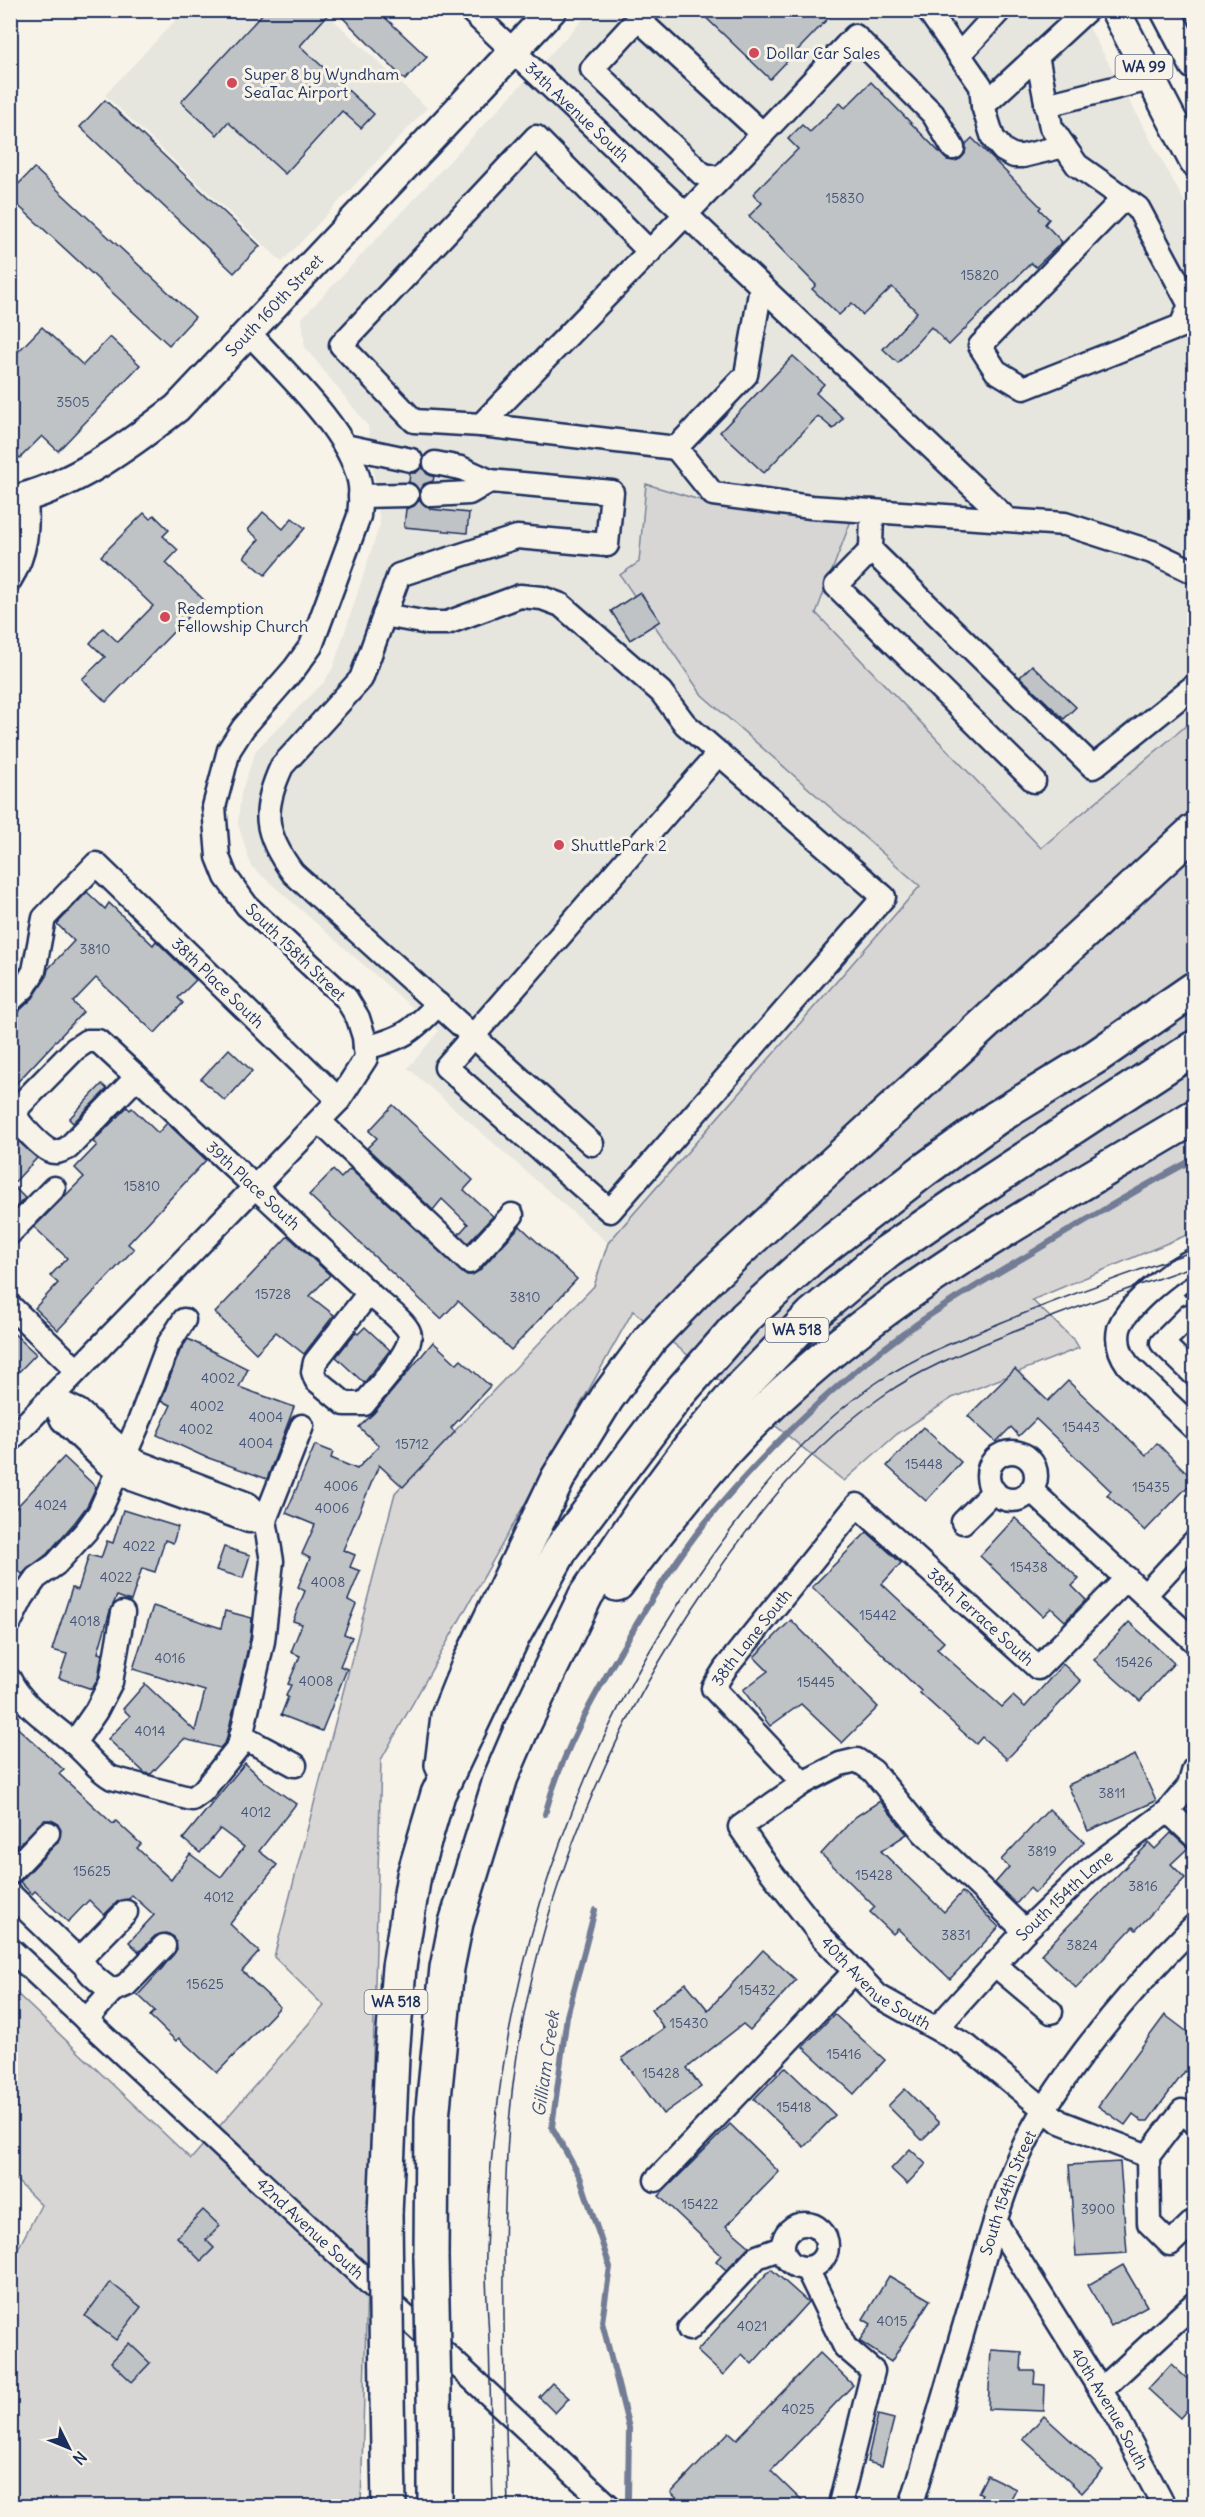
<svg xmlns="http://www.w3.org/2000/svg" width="1205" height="2517" viewBox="0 0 1205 2517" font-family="Delius,sans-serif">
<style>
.built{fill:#e6e5de}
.green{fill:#d7d6d4;stroke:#798299;stroke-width:1.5}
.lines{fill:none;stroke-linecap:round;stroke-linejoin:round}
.stream{stroke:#727c95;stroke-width:6}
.building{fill:#c0c3c5;stroke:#1b2f5e;stroke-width:1.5}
.minor-casing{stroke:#1b2f5e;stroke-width:27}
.major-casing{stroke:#1b2f5e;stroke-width:33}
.highway-casing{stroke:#1b2f5e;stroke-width:38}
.path{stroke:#1b2f5e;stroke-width:4;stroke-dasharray:4.5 4.5;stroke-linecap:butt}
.minor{stroke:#f7f3e8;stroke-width:22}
.major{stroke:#f7f3e8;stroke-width:28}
.highway{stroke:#f7f3e8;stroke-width:33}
.tram{stroke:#1b2f5e;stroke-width:1.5}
.highway-bridge-casing{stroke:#1b2f5e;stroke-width:38;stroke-linecap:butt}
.highway-bridge{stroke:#f7f3e8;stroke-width:33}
.poi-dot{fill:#d1495b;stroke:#f7f3e8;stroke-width:2}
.labels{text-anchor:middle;stroke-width:6;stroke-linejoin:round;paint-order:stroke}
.number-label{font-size:14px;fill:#445478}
.shield{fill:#f7f3e8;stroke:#5d6a87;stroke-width:1.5}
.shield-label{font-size:15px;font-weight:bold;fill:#1b2f5e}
.poi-label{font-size:16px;fill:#1b2f5e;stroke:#f7f3e8;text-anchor:start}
.street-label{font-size:16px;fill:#1b2f5e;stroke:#f7f3e8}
.water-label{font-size:18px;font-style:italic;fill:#465679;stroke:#f7f3e8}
</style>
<rect width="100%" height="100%" fill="#f7f3e8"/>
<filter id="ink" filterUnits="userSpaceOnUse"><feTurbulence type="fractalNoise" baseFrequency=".0167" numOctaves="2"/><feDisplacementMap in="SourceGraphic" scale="12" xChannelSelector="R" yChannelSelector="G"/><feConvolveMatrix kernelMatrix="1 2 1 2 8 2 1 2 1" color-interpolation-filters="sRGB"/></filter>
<g filter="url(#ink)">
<g class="built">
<path d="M323 10 427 108 282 262 105 95 184 11Z"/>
<path d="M591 11H1080L1194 219V798L1087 895 710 503 646 484 639 562 620 576 702 695 920 886 608 1243 408 1068 439 1031 251 866 238 824 241 793 256 750 324 682 333 668 380 524 368 426 305 347 302 318Z"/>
</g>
<path class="green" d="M646 484 710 503 852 518 816 613 1041 848 1194 719V1232L1032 1300 1075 1341 1079 1348 952 1398 897 1434 844 1481 633 1311 381 1760 361 2506H11L10 2464 14 2460 10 2457 11 2262 41 2205 11 2175V1988L191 2159 324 2006 274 1957 395 1493 594 1286 608 1243 920 886 702 695 620 575 639 562Z"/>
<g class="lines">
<g class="stream">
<path d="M545 1814C562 1752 593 1697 626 1642 650 1601 675 1560 705 1523 768 1446 842 1376 924 1319 958 1296 994 1275 1030 1254 1084 1221 1138 1189 1194 1159"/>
<path d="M595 1910 567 2016 552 2127 580 2177 610 2267 602 2322 629 2428 628 2497"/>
</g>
</g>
<g class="building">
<path d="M266 10H332L300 46 374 114 361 128 342 111 285 174 228 122 217 135 181 102Z"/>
<path d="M335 10H377L427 57 405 80Z"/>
<path d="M698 10H836L770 79Z"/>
<path d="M871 82 947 160 954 161 960 159 965 154 966 144 972 138 1041 207 1039 209 1049 219 1045 224 1062 242 1036 267 1031 263 949 345 931 327 898 363 883 349 917 312 892 287 863 315 852 303 839 315 812 289 816 285 749 216 762 203 753 194 798 149 788 139 802 125 810 132 840 103 845 108Z"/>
<path d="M105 100 260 246 234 273 80 127Z"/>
<path d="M34 168 195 317 169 345 10 198V193Z"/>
<path d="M42 327 83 365 110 337 140 365 58 451 42 436 20 458 10 449V360Z"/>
<path d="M793 356 824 384 816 393 843 418 833 429 818 416 764 473 720 432Z"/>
<path d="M422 467 427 474 434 477 433 481 424 484 419 491 414 484 409 482 410 473H416Z"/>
<path d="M420 499 430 509 469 513 467 533 404 527 406 509 414 506Z"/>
<path d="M263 512 283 529 292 518 305 528 265 575 244 557 259 539 248 530Z"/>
<path d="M144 513 150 519 154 515 169 530 163 536 178 550 166 563 204 600 106 702 82 679 105 657 90 643 103 628 118 642 153 606 101 556Z"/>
<path d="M640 592 660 621 630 640 611 611Z"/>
<path d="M1032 665 1076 707 1064 719 1020 677Z"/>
<path d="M87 892 105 909 109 903 153 945 156 941 196 980 178 998 183 1003 155 1033 96 978 73 1002 83 1012 10 1090V1014L19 1011 33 998 46 978 48 969 74 941 57 924Z"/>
<path d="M10 959 20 968 10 982Z"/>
<path d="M229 1049 252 1071 225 1101 201 1079Z"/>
<path d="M102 1084 107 1089 73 1123 69 1119Z"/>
<path d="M393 1105 473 1180 464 1190 493 1216 468 1243 459 1234 468 1224 442 1199 433 1210 367 1148 377 1138 369 1131Z"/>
<path d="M127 1107 130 1110 132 1108 158 1133 167 1123 206 1160 128 1244 134 1249 58 1330 35 1308 58 1283 50 1276 67 1258 34 1227 84 1177 75 1168 97 1145 93 1142Z"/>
<path d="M10 1134 37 1158 12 1185 25 1198 10 1213Z"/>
<path d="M350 1169 465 1275H472L479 1271 520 1226 577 1279 511 1350 458 1301 441 1319 309 1195 333 1170 341 1178Z"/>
<path d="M288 1236 330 1275 310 1296 334 1315 304 1354 276 1332 256 1353 215 1313Z"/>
<path d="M365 1327 390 1350 364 1383 336 1357 356 1332 358 1334Z"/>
<path d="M10 1330 36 1354 10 1381Z"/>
<path d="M188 1339 248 1369 239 1387 294 1407 267 1479 203 1456 157 1435 171 1405 161 1401 180 1351Z"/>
<path d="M433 1342 457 1364 461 1360 490 1386 451 1428 455 1432 403 1487 379 1465 343 1550 355 1555 350 1567 360 1571 348 1600 356 1604 344 1634 352 1637 340 1666 347 1669 322 1731 281 1715 288 1697 286 1696 291 1685 288 1684 300 1656 291 1652 302 1624 293 1621 305 1591 298 1587 310 1558 302 1554 315 1525 286 1513 315 1445 333 1452 331 1458 357 1469 379 1446 359 1427 374 1413Z"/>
<path d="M1015 1369 1048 1401 1068 1381 1146 1455 1157 1443 1194 1480 1145 1531 1107 1495 1111 1491 1036 1419 1019 1436 1011 1427 996 1442 968 1416Z"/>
<path d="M923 1427 961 1462 926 1501 887 1466Z"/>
<path d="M64 1457 96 1487 87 1506 75 1522 47 1554 22 1574 10 1563V1514Z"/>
<path d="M123 1510 178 1527 173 1543 165 1540 155 1572 142 1568 131 1601 117 1596 110 1611 98 1653 102 1654 98 1678 92 1689 59 1678 67 1654 52 1650 72 1588 78 1590 89 1555 101 1558 107 1541 113 1543Z"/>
<path d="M1015 1518 1079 1579 1072 1586 1086 1600 1065 1621 1051 1608 1043 1616 980 1556Z"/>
<path d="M867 1532 901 1563 882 1584 944 1642 937 1649 1002 1707 1013 1696 1025 1707 1063 1664 1081 1681 1007 1759 982 1737 976 1744 920 1693 921 1691 812 1587Z"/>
<path d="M224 1547 250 1555 243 1578 216 1570Z"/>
<path d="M153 1606 221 1628 225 1611 252 1618 250 1639 226 1741 220 1748 184 1739 151 1774 145 1773 108 1739 130 1716 123 1709 145 1684 195 1731 205 1691 133 1669Z"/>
<path d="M791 1620 878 1707 842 1743 801 1704 770 1726 743 1690 768 1671 754 1657Z"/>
<path d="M1129 1622 1174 1663 1140 1701 1094 1660Z"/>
<path d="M10 1721 64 1770 59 1774 113 1824 116 1821 141 1844 137 1848 171 1880 190 1854 221 1877 244 1847 220 1829 200 1853 183 1839 245 1763 265 1782 296 1804 259 1851 277 1865 230 1924 259 1952 242 1971 280 2007 217 2073 179 2038 176 2041 150 2016 155 2011 138 1995 160 1971 177 1949 174 1937 167 1933 155 1936 139 1952 129 1942 154 1915 132 1895 129 1899 117 1902 104 1915 89 1900 68 1922 35 1891 32 1894 20 1882 58 1842 61 1830 57 1823 51 1820H44L10 1853Z"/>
<path d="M1135 1755 1156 1801 1088 1831 1068 1785Z"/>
<path d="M880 1801 907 1834 881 1851 944 1912 962 1892 999 1927 950 1979 898 1929 893 1934 870 1912 875 1907 821 1854 855 1817Z"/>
<path d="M1049 1809 1084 1842 1035 1893 1030 1888 1016 1904 995 1883 1009 1867 1001 1860Z"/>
<path d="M1171 1833 1188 1848 1171 1864 1185 1878 1136 1930 1133 1927 1076 1988 1041 1954 1149 1843 1155 1849Z"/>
<path d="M763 1950 796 1980 750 2030 743 2024 687 2068 701 2087 663 2114 622 2058 664 2028 651 2010 686 1983 708 2010Z"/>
<path d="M834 2014 885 2060 854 2094 803 2047Z"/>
<path d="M1165 2015 1194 2037V2078L1185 2071 1148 2121H1142L1133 2114 1125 2125 1098 2106Z"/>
<path d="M785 2067 835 2115 804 2147 754 2099Z"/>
<path d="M905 2089 939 2123 922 2140 888 2106Z"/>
<path d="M730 2124 779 2172 726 2226 749 2246 726 2270 716 2261 721 2255 659 2196Z"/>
<path d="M910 2149 926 2164 907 2184 891 2169Z"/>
<path d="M1120 2162 1127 2253 1076 2256 1069 2165Z"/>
<path d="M203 2210 220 2226 206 2240 214 2248 201 2261 177 2237Z"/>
<path d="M1123 2265 1147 2306 1111 2326 1088 2285Z"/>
<path d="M771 2269 808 2302 752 2364 742 2354 723 2375 697 2351Z"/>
<path d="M889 2276 930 2300 891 2362 859 2341 871 2324 863 2319Z"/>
<path d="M110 2282 141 2307 116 2340 85 2316Z"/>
<path d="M129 2343 150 2363 132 2382 111 2362Z"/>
<path d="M991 2350 1022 2352 1021 2371H1035L1034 2384 1045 2385 1044 2411 988 2409Z"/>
<path d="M820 2353 853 2385 771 2471 807 2506H685L671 2493 729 2432 737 2439Z"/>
<path d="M1171 2364 1194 2385V2402L1180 2418 1148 2389Z"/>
<path d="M552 2383 569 2398 555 2413 539 2397Z"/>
<path d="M878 2415 894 2419 882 2466 867 2462Z"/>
<path d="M1044 2416 1103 2470 1082 2493 1023 2439Z"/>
<path d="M987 2475 1016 2489 1007 2506H976L982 2495 978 2493Z"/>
</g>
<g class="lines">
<g class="minor-casing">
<g id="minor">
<path id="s1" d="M470 10 1007 519"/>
<path d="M928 10 981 86 983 106 993 138 1003 150 1014 156H1023L1064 146"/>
<path d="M959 55 1000 10"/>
<path d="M1037 56 1051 127 1077 165 1138 208 1190 305 1181 326 1024 388 996 371 980 346 1124 198"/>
<path d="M1046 105 1150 79"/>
<path d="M983 106 1087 10"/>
<path d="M763 134 638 19 592 69 702 174 720 179 855 36 933 114 953 148"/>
<path d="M650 252 536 137 341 345 414 421 481 425 720 179"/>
<path d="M481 425 676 448 746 375 761 287"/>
<path d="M345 446 411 460"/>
<path d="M676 448 713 494 811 507 1065 524 1152 552 1194 572"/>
<path d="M490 481 612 492 607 545 517 537 399 575 361 679 282 766C261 811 264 834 293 873L592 1144"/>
<path d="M432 495 469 493 490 481 461 468 435 463"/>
<path d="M360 496 407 495"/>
<path d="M871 550 872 511"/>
<path d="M10 580C27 553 28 528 26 498"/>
<path d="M384 615 428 623H447L520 596 542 598 561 605 661 692 685 724 884 897 610 1211 446 1067 719 753"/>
<path d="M1034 781 836 586 871 550 1093 767 1194 686"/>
<path id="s2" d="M10 1001 24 988 34 971 44 918 96 864 339 1100"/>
<path d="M87 1041H98L137 1077 68 1148C63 1150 56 1154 50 1151 40 1146 20 1125 16 1116L19 1106 75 1049Z"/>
<path d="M365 1048C403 1038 411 1033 438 1004"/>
<path id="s3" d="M137 1077 369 1293"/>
<path d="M319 1121 469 1262 512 1215"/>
<path d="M10 1233 54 1188"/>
<path d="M1194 1260C1173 1268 1125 1307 1119 1329 1116 1343 1120 1354 1128 1365L1194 1428"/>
<path d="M369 1293C379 1303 404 1320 409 1332 417 1347 374 1391 364 1404H345L316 1380 313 1372 315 1362Z"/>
<path d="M10 1306 77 1370"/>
<path d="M1194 1314 1189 1316 1162 1343 1194 1374"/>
<path d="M52 1398 62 1420 106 1463 134 1480 249 1521 265 1520"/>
<path d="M52 1398 79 1411 135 1461 248 1504 265 1520"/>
<path d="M10 1440 339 1100 366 1058 364 1037 358 1018 346 998 247 906 226 877 218 857 214 807 229 750 243 728 295 668 311 646 359 516C360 504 362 492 359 480 348 430 284 371 249 333"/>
<circle cx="1012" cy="1476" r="24"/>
<path d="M1031 1490 1194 1641"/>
<path d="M963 1522 994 1491"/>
<path d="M1145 1595 1194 1542"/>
<path d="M10 1622 22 1598 36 1578 56 1564 86 1531 99 1513 138 1425 168 1345 184 1320"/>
<path d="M10 1680C24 1709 58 1727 81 1750 92 1760 98 1770 112 1778L192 1799 203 1791 239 1746 263 1641 272 1561 265 1520 302 1426"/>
<path d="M241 1736 295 1765"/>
<path d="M74 1743 96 1711 111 1682 123 1613"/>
<path id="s4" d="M803 1783 740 1827 771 1872 822 1937 878 1996 967 2046 1060 2122 1148 2156"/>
<path d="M1168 1811 1194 1836"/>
<path d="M10 1873 48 1833"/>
<path d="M10 1894 82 1963"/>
<path id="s5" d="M1025 1931 923 1832 873 1771 857 1760 840 1764 803 1783 713 1688 725 1669 857 1505 1038 1668 1127 1578"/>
<path id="s6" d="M10 1949 609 2506"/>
<path d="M994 1964 1051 2012"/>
<path d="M112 1991C102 1983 83 1971 82 1957L126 1912"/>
<path d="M86 2020 112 1991 126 1985 164 1946"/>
<path id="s7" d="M937 2028 1025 1931 1089 1870 1168 1811 1189 1786 1194 1769"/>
<path d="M1194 2122 1182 2111 1148 2156 1149 2223 1170 2244 1194 2221"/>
<path d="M656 2180 855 1971"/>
<path id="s8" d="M995 2221 1116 2415 1164 2506"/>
<circle cx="805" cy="2246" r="22"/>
<path d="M807 2269 845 2347 873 2371 841 2500 845 2506"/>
<path d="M689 2329 757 2257 782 2248"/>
<path d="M1101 2390 1194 2304"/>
<path id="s9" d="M911 2506C933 2436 953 2364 974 2293 992 2231 1009 2163 1045 2108 1087 2042 1139 1981 1194 1926"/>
</g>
</g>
<g class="major-casing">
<g id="major">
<path d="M1115 10 1194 162"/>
<path d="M1165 10 1194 65"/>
<path id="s10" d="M10 501C73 487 128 446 177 408L552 10"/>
</g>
</g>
<g class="highway-casing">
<g id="highway">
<path d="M617 1584C663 1525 707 1466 761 1414 887 1290 1044 1207 1194 1117"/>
<path d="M442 1765 448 1716 469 1664 558 1478 607 1398 651 1338 707 1280 1194 831"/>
<path d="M385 2214 392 2057 399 1967 414 1875 438 1794 513 1636 563 1546 675 1398 745 1318 812 1257 923 1171 996 1118 1097 1056 1194 989"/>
<path d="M431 2257 432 2118 447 1968 456 1923 501 1777 522 1728 586 1595 644 1509 690 1447 737 1392 812 1315 887 1252 976 1191 1194 1048"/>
<path d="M387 2396 389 2506"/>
<path d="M435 2440V2506"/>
</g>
</g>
<path class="path" d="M1184 1296 1194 1287"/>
<use href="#minor" class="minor"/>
<use href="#major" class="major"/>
<use href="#highway" class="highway"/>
<g class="tram">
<path d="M493 2506C492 2451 490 2395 489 2339 488 2310 485 2281 486 2252 493 2008 557 1780 696 1578 747 1505 804 1431 879 1381 917 1356 958 1340 1000 1323 1064 1297 1129 1273 1194 1251"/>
<path d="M508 2506C505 2389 501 2271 507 2154 517 1953 592 1755 705 1590 754 1517 810 1446 884 1395 918 1371 957 1355 996 1339 1061 1312 1128 1289 1194 1266"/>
</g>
<g class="highway-bridge-casing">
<g id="highway-bridge">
<path d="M385 2214 387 2396"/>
<path d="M431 2257 435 2440"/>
</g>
</g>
<use href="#highway-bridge" class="highway-bridge"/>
</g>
</g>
<g class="poi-dot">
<circle cx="754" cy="53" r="6"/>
<circle cx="232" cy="83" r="6"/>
<circle cx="165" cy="617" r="6"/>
<circle cx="559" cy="845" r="6"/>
</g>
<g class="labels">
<g class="number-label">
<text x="845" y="203">15830</text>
<text x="980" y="280">15820</text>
<text x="73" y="407">3505</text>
<text x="95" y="954">3810</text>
<text x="142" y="1191">15810</text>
<text x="273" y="1299">15728</text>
<text x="525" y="1302">3810</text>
<text x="218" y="1383">4002</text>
<text x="207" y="1411">4002</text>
<text x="266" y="1422">4004</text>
<text x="1081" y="1432">15443</text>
<text x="196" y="1434">4002</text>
<text x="256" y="1448">4004</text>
<text x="412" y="1449">15712</text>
<text x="924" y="1469">15448</text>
<text x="341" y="1491">4006</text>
<text x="1151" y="1492">15435</text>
<text x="51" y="1510">4024</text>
<text x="332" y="1513">4006</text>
<text x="139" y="1551">4022</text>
<text x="1029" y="1572">15438</text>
<text x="116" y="1582">4022</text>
<text x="328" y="1587">4008</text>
<text x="878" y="1620">15442</text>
<text x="85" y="1626">4018</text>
<text x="170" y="1663">4016</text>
<text x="1134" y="1667">15426</text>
<text x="316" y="1686">4008</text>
<text x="816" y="1687">15445</text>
<text x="150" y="1736">4014</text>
<text x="1112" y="1798">3811</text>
<text x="256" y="1817">4012</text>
<text x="1042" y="1856">3819</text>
<text x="92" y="1876">15625</text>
<text x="874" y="1880">15428</text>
<text x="1143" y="1891">3816</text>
<text x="219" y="1902">4012</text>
<text x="956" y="1940">3831</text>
<text x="1082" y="1950">3824</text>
<text x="205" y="1989">15625</text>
<text x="757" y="1995">15432</text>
<text x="689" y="2028">15430</text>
<text x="844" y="2059">15416</text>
<text x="661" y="2078">15428</text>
<text x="794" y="2112">15418</text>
<text x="700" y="2209">15422</text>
<text x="1098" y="2214">3900</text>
<text x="892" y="2326">4015</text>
<text x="752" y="2331">4021</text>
<text x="798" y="2414">4025</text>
</g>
<g class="shield">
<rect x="1115.5" y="55" width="57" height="24" rx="4.5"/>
<rect x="765.5" y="1318" width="63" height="24" rx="4.5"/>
<rect x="364.5" y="1990" width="63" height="24" rx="4.5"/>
</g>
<g class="shield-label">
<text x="1144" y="72">WA 99</text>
<text x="797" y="1335">WA 518</text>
<text x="396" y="2007">WA 518</text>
</g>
<g class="poi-label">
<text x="766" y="59">Dollar Car Sales</text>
<text x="244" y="80">Super 8 by Wyndham<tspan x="244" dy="18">SeaTac Airport</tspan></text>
<text x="177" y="614">Redemption<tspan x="177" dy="18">Fellowship Church</tspan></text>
<text x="571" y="851">ShuttlePark 2</text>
</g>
<g class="street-label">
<text dy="6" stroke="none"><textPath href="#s1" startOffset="148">34th Avenue South</textPath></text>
<text dy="6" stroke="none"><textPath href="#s10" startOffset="334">South 160th Street</textPath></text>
<text transform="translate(296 952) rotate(44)" y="6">South 158th Street</text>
<text dy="6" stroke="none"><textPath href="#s2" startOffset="338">38th Place South</textPath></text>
<text dy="6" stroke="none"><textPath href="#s3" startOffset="159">39th Place South</textPath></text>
<text dy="6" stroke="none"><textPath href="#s5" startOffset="830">38th Terrace South</textPath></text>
<text dy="6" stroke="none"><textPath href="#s5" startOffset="494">38th Lane South</textPath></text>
<text dy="6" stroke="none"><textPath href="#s7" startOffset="184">South 154th Lane</textPath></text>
<text dy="6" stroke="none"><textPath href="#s4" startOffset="286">40th Avenue South</textPath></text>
<text dy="6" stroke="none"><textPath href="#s9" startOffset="328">South 154th Street</textPath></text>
<text dy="6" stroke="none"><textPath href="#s6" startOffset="410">42nd Avenue South</textPath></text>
<text dy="6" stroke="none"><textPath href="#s8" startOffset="220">40th Avenue South</textPath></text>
</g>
<g class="water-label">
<text transform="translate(546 2064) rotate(-82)" y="6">Gilliam Creek</text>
</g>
</g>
<rect width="1205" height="2517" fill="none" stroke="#f7f3e8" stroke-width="36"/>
<rect x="18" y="18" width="1169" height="2481" fill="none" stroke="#1b2f5e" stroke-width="2" filter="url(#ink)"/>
<g transform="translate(69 2448) rotate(133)" stroke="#f7f3e8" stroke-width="4.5" paint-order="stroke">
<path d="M0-4.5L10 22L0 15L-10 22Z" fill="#1b2f5e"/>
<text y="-9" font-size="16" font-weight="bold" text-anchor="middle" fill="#1b2f5e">N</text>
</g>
</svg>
